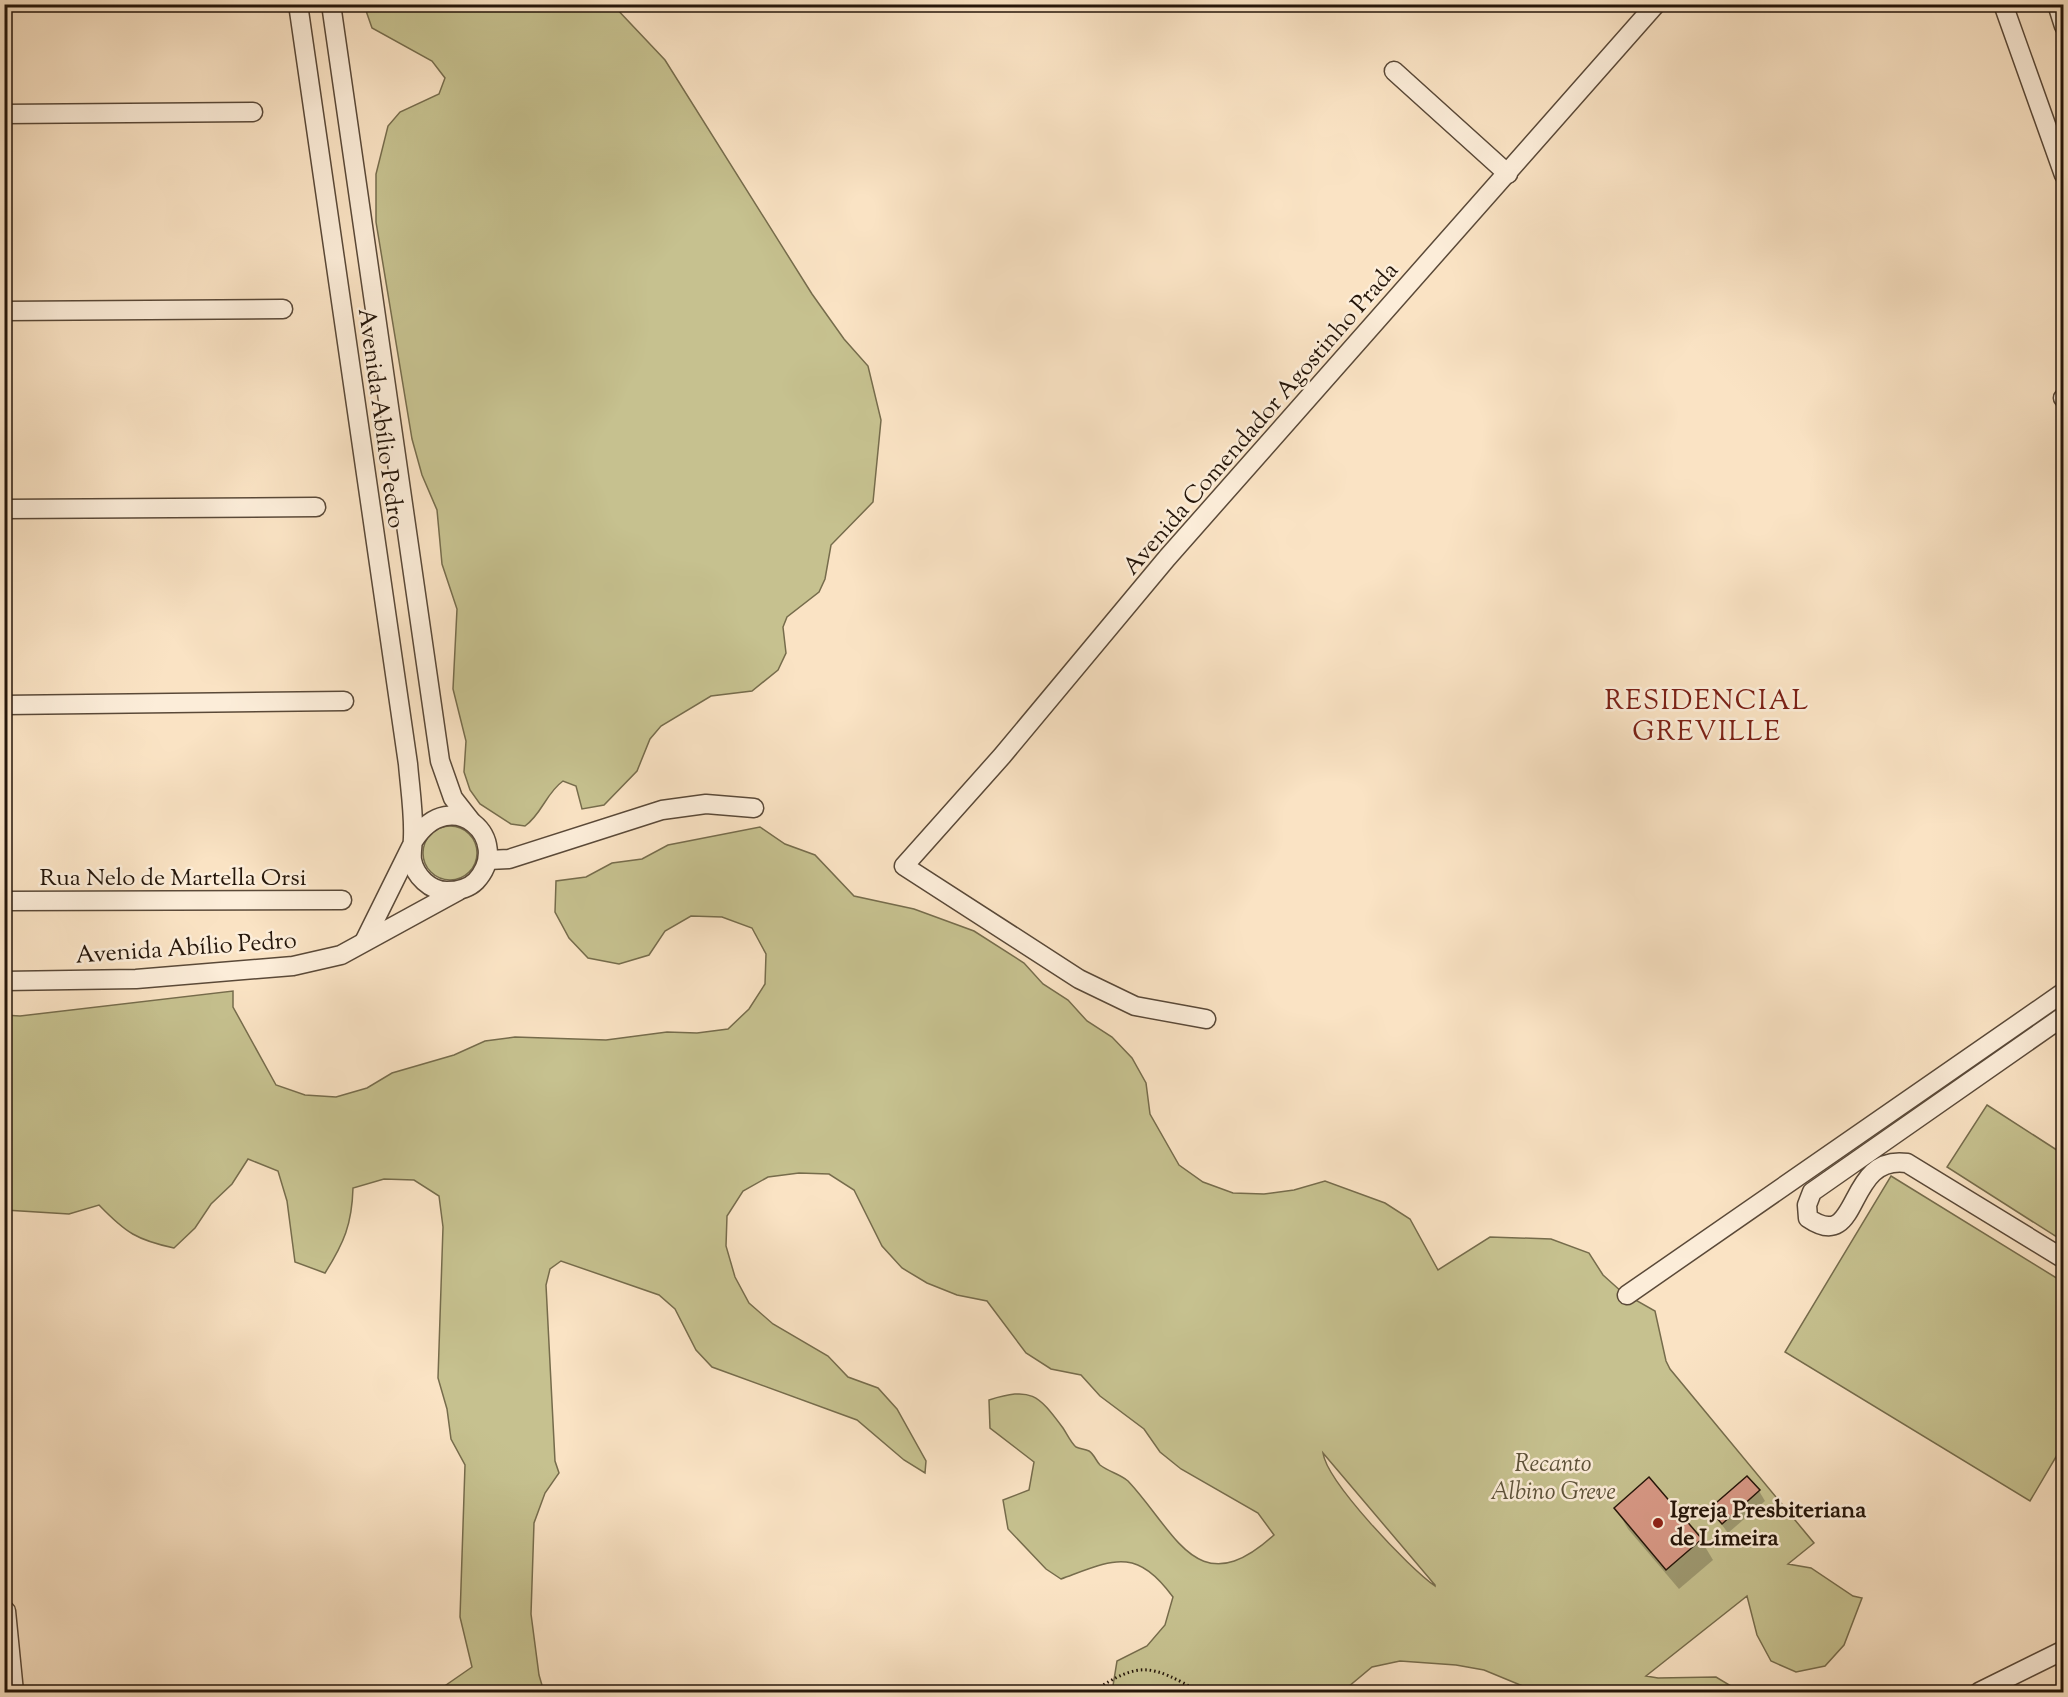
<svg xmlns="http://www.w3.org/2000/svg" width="2068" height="1697" viewBox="0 0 2068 1697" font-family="'Sorts Mill Goudy',serif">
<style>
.green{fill:#c6c18f;stroke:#766c4c;stroke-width:1.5;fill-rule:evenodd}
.shadow{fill:#0003}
.building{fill:#d79885;stroke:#25160a;stroke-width:1.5}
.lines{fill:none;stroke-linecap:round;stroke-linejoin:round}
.minor-casing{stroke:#5a4938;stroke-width:21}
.path{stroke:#25160a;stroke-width:3;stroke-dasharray:1.5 3;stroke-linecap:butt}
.minor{stroke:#fcedd9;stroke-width:18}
.poi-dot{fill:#8f2418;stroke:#fcedd9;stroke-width:2}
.labels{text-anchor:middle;stroke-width:5;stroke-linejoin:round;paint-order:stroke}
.street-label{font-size:24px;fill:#25160a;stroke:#fcedd9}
.park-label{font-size:24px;font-style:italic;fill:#5d5239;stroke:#fcedd9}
.poi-label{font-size:24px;font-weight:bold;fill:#25160a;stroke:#fcedd9;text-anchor:start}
.quarter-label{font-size:27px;letter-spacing:1.5px;fill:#7a1f14;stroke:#fcedd9}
</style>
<rect width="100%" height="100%" fill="#fae3c4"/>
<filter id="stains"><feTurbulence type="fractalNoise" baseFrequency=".00333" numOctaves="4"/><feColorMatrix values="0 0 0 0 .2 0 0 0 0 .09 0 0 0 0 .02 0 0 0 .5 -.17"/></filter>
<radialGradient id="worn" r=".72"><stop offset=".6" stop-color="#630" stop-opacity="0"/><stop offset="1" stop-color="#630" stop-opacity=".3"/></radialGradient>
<g class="green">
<path d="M364 5H613L665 60 812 294 844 339 868 366 881 420 873 502 831 545 825 579 819 592 787 617 783 627 786 653 778 670 752 691 711 696 661 726 650 739 637 771 604 805 582 809 576 786 563 781C546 793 542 814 525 826L511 824 480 804 470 790 464 772 466 741 453 689 457 609 442 564 437 510 422 475 412 439 376 222V174L388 126 400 112 439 94 445 78 432 61 372 28Z"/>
<circle cx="450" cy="853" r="27"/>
<path d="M760 827 785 844 815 855 854 896 914 909 974 931 1024 963 1043 984 1068 1000 1087 1021 1112 1037 1132 1058 1146 1083 1150 1114 1179 1165 1203 1182 1233 1193 1264 1194 1294 1190 1325 1181 1385 1203 1410 1219 1438 1270 1490 1237 1551 1239 1589 1253 1603 1275 1623 1293 1655 1311 1666 1361 1670 1369 1814 1543 1788 1564 1811 1568 1853 1596 1862 1598 1844 1645 1825 1666 1796 1672 1771 1661 1757 1635 1747 1596 1646 1676 1658 1678 1716 1677 1741 1692H1537L1484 1670 1456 1665 1400 1661 1372 1667 1342 1692H1112L1117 1661 1147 1646 1165 1625 1173 1597C1135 1546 1113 1560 1061 1579L1046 1569 1008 1529 1003 1500 1029 1490 1034 1462 990 1428 989 1400C1031 1387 1038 1394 1063 1428 1067 1434 1071 1443 1076 1447 1080 1449 1085 1449 1089 1451 1094 1454 1096 1461 1100 1465 1109 1472 1120 1474 1128 1481 1176 1532 1197 1605 1274 1535L1258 1513 1181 1469 1160 1452 1144 1429 1100 1396 1081 1375 1051 1369 1026 1353 987 1301 957 1295 927 1283 902 1268 882 1246 854 1190 829 1174 799 1173 768 1177 743 1191 727 1216 726 1246 735 1277 749 1303 773 1324 828 1356 848 1377 878 1388 897 1409 926 1461 925 1473 904 1460 857 1420 712 1367 696 1350 675 1309 659 1295 561 1261 550 1269 546 1285 555 1461 559 1473 545 1493 534 1523 531 1614 539 1675 544 1692H436L472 1667 460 1617 465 1465 451 1439 447 1409 438 1378 443 1227 439 1196 414 1180 384 1179 353 1188C352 1224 344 1243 325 1273L295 1262 287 1201 278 1171 248 1159 232 1184 211 1204 195 1228 174 1248C137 1240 126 1233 99 1205L69 1214 5 1210 4 1015 20 1016 233 991V1007L276 1085 305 1095 336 1097 367 1088 392 1073 454 1055 485 1041 515 1037 606 1040 667 1032 697 1033 728 1029 749 1009 765 984 766 954 752 928 722 917 691 916 665 931 649 955 619 964 588 958 569 938 555 912 556 881 586 877 612 863 642 859 668 845ZM1323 1453 1435 1585V1586C1409 1568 1327 1482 1323 1453Z"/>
<path d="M1987 1105 2063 1154V1241L1947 1167Z"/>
<path d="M1891 1176 2063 1282V1445L2030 1501 1785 1352Z"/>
</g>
<g class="shadow">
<path d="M1759 1491 1765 1501 1728 1533 1711 1510Z"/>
<path d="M1616 1508 1701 1540 1713 1560 1679 1589 1628 1529Z"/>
</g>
<g class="building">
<path d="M1747 1476 1760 1490 1722 1524 1709 1509Z"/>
<path d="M1649 1477 1702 1539 1666 1570 1614 1508Z"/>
</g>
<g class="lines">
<g class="minor-casing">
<g id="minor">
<path d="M298 4 408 764C410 788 414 813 413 837 413 845 411 852 412 860 415 876 430 891 447 891 458 891 468 889 476 881 514 840 452 782 414 840"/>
<path d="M331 4 440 761 453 798 471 821"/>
<path d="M2003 4 2064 175"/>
<path d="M2057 4 2064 26"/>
<path d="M1394 71 1508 174"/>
<path d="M4 114 253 112"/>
<path d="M4 311 283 309"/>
<path d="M2063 398 2064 397"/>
<path d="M4 509 316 507"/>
<path d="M4 705 344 701"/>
<path d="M488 860 509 859 662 810 706 804 754 808"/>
<path d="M4 901 342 900"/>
<path d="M365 940 411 847"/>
<path d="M4 981 136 979 293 966 341 955 458 891"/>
<path d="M2064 1016 1812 1192 1807 1205 1808 1218C1862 1255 1844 1154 1907 1163L2064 1259"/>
<path d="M1206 1019 1135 1006 1079 979 904 866 1002 756 1167 558 1656 4"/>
<path d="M1627 1295 2064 992"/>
<path d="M6 1611 14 1692"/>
<path d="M1979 1692 2064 1650"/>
</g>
</g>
<path class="path" d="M1092 1692C1141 1660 1151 1665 1200 1692"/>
<use href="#minor" class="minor"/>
</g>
<circle class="poi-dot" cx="1658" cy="1523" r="6"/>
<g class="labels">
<g class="street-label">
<text transform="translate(382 418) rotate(82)" y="8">Avenida Abílio Pedro</text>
<text transform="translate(1260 418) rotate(-49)" y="8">Avenida Comendador Agostinho Prada</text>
<text x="173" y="885">Rua Nelo de Martella Orsi</text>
<text transform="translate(186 947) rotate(-4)" y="8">Avenida Abílio Pedro</text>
</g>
<g class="park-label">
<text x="1553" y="1471">Recanto<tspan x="1553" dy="28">Albino Greve</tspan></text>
</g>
<g class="poi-label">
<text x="1670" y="1517">Igreja Presbiteriana<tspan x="1670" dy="28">de Limeira</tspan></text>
</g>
<g class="quarter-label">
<text x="1707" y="709">RESIDENCIAL<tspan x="1707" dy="31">GREVILLE</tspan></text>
</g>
</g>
<rect width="2068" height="1697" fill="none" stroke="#fae3c4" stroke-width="24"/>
<rect x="6" y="6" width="2056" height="1685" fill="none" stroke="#25160a" stroke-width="3"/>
<rect x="12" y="12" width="2044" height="1673" fill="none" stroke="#25160a" stroke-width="1.5"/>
<rect width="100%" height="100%" filter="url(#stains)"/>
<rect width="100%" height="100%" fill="url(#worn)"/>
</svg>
